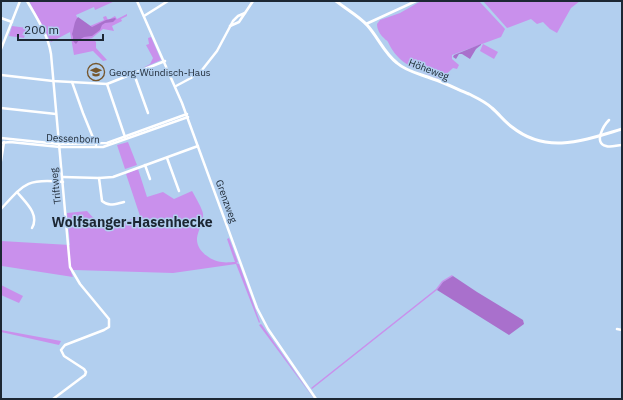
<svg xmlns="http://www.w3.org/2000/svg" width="623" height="400" viewBox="0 0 623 400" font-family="'IBM Plex Sans',sans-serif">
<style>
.green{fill:#c990ec}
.forest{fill:#a970cc}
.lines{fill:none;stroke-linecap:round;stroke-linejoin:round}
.minor{stroke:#fff;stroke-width:2.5}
.tertiary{stroke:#fff;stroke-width:3}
.labels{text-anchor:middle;stroke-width:3;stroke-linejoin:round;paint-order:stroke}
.street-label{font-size:10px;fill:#1c2733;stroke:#b2cfef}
.poi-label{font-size:10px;fill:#1c2733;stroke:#b2cfef;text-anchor:start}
.district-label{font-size:14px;font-weight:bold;fill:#1c2733;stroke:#b2cfef}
</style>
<rect width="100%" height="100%" fill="#b2cfef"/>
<g class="green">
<path d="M29 1H115L95 10 94 7 76 15 83 29 104 20 103 17 106 16 108 20 115 16 117 19 127 14V16L121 19 122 21 112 26 114 31 103 29 92 38H88L93 39 96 42V48L107 60 103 61 93 51 74 55 70 32 51 42Z"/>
<path d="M421 1H479L505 29 501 37 452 55V59L459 65 457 69 453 68 441 79C419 71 398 65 388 42 387 40 385 40 384 38 380 35 377 29 377 24L380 20 400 13Z"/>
<path d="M483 1H580L571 8 557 33 550 29 543 22 537 24 531 19 507 28Z"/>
<path d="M12 26 27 28 24 38 9 36Z"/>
<path d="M151 37 161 60 141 69 150 64 153 58 146 45 149 44 148 38Z"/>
<path d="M483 44 498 52 494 59 480 51Z"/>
<path d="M128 142 137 165 125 169 117 145Z"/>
<path d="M138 169 147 197 163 192 174 199 192 191C195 196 203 210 203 214 204 222 198 230 197 238 196 251 211 261 222 262 226 263 231 262 235 262L227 239 229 238 238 262 236 263 239 264 260 322 259 323 236 264 173 273 74 270 71 272 73 277 2 266 1 268V241L70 245 67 213 87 211C90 214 93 218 97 220 109 228 127 221 140 216L126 174Z"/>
<path d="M452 275 453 276 443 282 437 290 312 389 311 388 436 289 442 281Z"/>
<path d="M1 285 23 296 19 303 1 295Z"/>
<path d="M261 324 262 325 314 399 259 325Z"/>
<path d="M1 330 61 341 59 345 1 332Z"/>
</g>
<g class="forest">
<path d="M78 17 92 27 106 20 115 18 116 19 113 22 105 23 102 25 100 30 92 36 84 37 79 40 76 44 73 41V37L72 34C74 29 74 21 78 17Z"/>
<path d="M481 44V45L476 49 470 59 462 54H459L456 59 453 57 454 55Z"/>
<path d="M453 276 477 292 523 320 524 324 509 335 437 290 443 282Z"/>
</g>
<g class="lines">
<g class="minor">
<path d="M27 1C37 18 48 35 51 54L70 267 80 284 109 319V327L104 330 65 345 61 350 64 356 84 369 86 372 85 375 53 399"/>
<path d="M137 1 182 103 257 308 268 329 316 399"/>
<path d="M144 16 168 1"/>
<path d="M1 18 12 22"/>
<path d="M366 24 416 1"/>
<path d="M230 26 239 22 253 1"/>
<path d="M1 49 20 1"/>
<path d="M134 74 148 113"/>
<path d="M1 75 53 81 107 84 165 61"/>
<path d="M72 82 83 113 96 145"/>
<path d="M107 84 125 137"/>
<path d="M176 86 191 78 202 70 217 51 233 21 238 16 245 13"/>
<path d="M1 108 56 114"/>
<path d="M609 120C604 125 593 143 606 146 611 148 617 145 622 145"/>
<path d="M1 138 59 144 107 143 187 114"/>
<path d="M1 143 10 142 60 147H103L188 117"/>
<path d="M167 158 179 191"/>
<path d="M1 161 4 142"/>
<path d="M145 165 150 179"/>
<path d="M63 177 99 178 113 177 198 146"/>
<path d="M99 178 102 201C109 207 115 204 124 202"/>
<path d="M17 192C25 202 40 214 32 228"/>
<path d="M1 209C24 184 27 178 63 182"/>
<path d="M617 329 622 330"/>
</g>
<path class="tertiary" d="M336 1C346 9 359 16 367 25 378 37 384 53 397 63 407 72 421 74 433 79 445 83 457 89 469 94 477 98 486 102 492 108 499 114 505 122 512 127 547 155 585 140 622 129"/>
</g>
<defs>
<g id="school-ring" transform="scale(0.9)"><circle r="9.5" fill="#b2cfef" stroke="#76562c" stroke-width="1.5"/><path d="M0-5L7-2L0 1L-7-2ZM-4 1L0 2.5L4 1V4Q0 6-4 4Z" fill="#76562c"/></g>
</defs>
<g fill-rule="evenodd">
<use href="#school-ring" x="96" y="72"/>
</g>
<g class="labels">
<g class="street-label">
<text transform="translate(429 69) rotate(21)" y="4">Höheweg</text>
<text transform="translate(73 138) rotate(2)" y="4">Dessenborn</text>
<text transform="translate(55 186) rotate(-96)" y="4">Triftweg</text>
<text transform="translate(227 201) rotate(70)" y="4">Grenzweg</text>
</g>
<g class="poi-label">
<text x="109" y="76">Georg-Wündisch-Haus</text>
</g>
<g class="district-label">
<text x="132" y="227">Wolfsanger-Hasenhecke</text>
</g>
</g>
<rect width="623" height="400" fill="none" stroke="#1c2733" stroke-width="4"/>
<path d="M18 34v6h85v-6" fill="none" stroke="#1c2733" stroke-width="2"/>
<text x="24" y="34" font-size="12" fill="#1c2733" stroke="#b2cfef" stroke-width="3" paint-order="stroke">200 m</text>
</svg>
